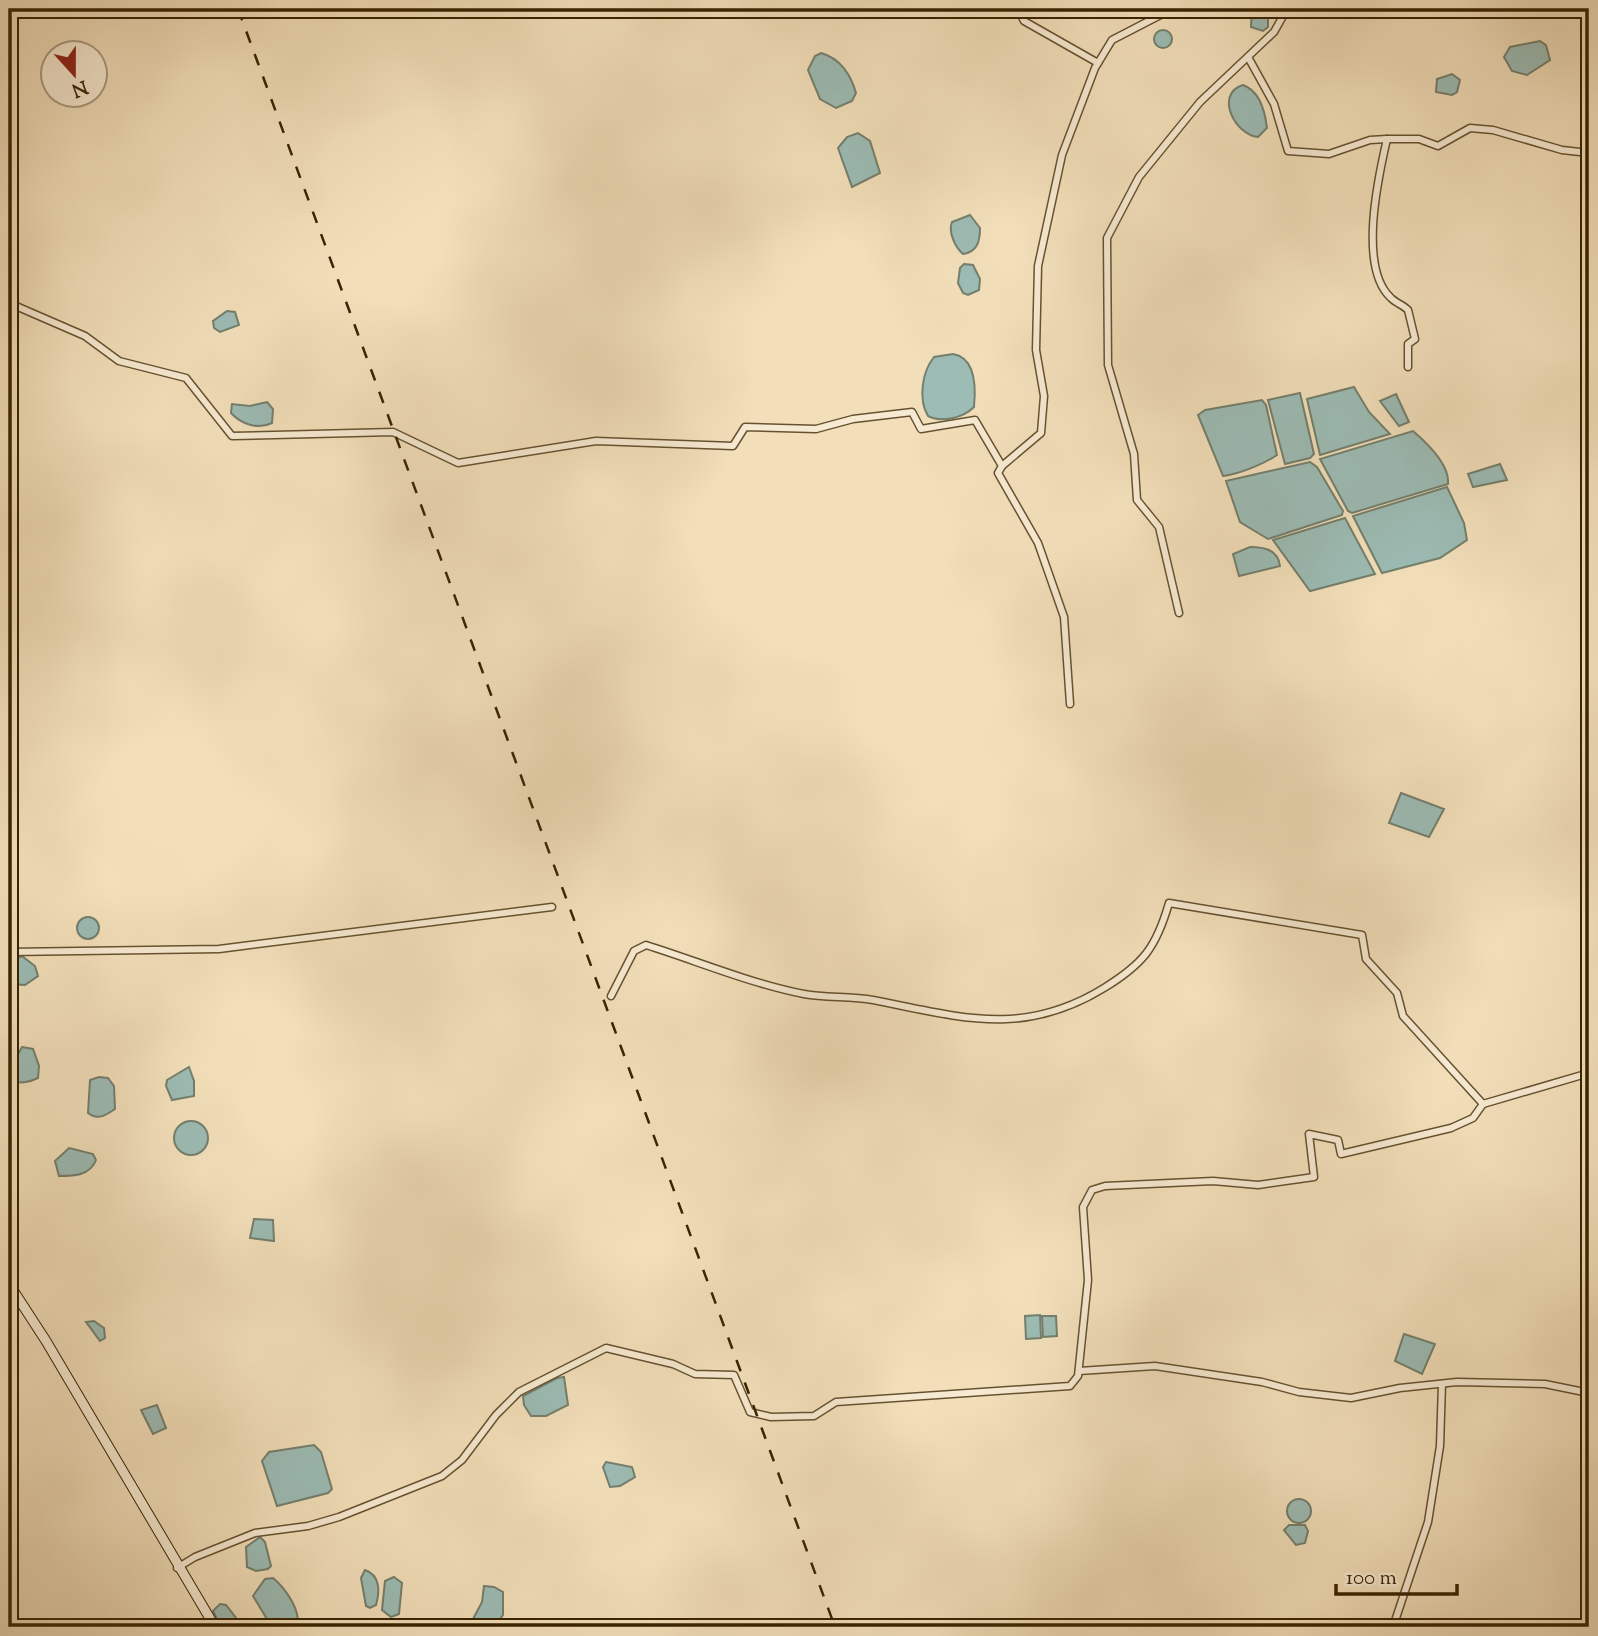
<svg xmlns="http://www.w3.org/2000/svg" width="1598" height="1636" viewBox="0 0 1598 1636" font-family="'Sorts Mill Goudy',serif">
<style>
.water{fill:#9cbcb5;stroke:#747f6d;stroke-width:2}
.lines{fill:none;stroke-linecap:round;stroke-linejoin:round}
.minor-casing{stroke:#665230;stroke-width:9}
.secondary-casing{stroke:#382302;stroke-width:11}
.minor{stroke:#f7ead2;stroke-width:6}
.secondary{stroke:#f7ead2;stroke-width:9}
.rail{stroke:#382302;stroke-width:2.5;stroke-dasharray:12 12;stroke-linecap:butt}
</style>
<rect width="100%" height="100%" fill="#f2dfba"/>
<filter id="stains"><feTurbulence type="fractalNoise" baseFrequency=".00286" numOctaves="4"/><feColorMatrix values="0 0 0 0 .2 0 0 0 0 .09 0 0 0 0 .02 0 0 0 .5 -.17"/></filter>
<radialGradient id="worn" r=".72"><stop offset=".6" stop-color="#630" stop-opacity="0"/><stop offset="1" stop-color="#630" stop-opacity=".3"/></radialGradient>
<g class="water">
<path d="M1252 9H1268V27L1263 31 1251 27Z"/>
<circle cx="1163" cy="39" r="9"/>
<path d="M1540 41 1546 45 1550 60 1527 75 1512 71 1504 57 1510 47Z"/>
<path d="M821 53C840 58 851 75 856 93L852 101 836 108 820 99 808 70 815 56Z"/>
<path d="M1452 74 1460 80 1457 92 1452 95 1436 92 1437 79Z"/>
<path d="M1243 85C1260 91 1265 111 1267 128L1258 137C1235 135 1214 94 1243 85Z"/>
<path d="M858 133 870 141 880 173 852 187 838 148 847 137Z"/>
<path d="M970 215 980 228C980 242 977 252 963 254 955 247 948 232 952 222Z"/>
<path d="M964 264 973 265 980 279 979 290 968 295 963 293 958 283 960 268Z"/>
<path d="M227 311 235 312 239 325 220 332 214 328 213 321Z"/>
<path d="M953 354C976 358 976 387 974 407 963 418 942 423 928 416 918 399 922 372 934 357Z"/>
<path d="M1354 387 1369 412 1390 434 1320 455 1307 399Z"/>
<path d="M1300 393 1314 454 1310 458 1285 464 1268 400Z"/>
<path d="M1396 394 1409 422 1399 426 1380 401Z"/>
<path d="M1262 400 1266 405 1277 455C1264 464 1239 474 1223 476L1198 415 1205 410Z"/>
<path d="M267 402 273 409 272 423C258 430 241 424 231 413L232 404 250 406Z"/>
<path d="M1413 431C1427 443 1450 465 1448 484L1352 513 1348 511 1320 459Z"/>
<path d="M1310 462 1317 467 1343 511 1342 515 1268 539 1240 522 1226 481Z"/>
<path d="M1500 464 1507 480 1473 487 1468 474Z"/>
<path d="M1447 487 1464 523 1467 540 1440 558 1382 573 1353 516Z"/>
<path d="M1345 518 1375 574 1310 591 1273 540Z"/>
<path d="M1250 547C1265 547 1278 550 1280 566L1239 576 1233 554Z"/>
<path d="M1401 793 1444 809 1429 837 1389 823Z"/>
<circle cx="88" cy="928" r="11"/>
<path d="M22 956 35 966 38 976 25 985 9 984V962Z"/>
<path d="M22 1047 33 1049 39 1066 38 1078C30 1082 18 1085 11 1079L14 1061Z"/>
<path d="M189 1067 194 1081V1096L172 1100 166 1086 167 1080Z"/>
<path d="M99 1077 108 1078 114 1086 115 1109C106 1115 98 1121 88 1113L90 1080Z"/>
<circle cx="191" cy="1138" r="17"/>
<path d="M69 1148 93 1154 96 1160C90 1176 73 1176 59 1176L55 1161Z"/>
<path d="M254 1219 273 1220 274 1241 250 1238Z"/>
<path d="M1040 1315 1041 1338 1026 1339 1025 1316Z"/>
<path d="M1042 1316H1056L1057 1336 1043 1337Z"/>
<path d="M94 1321 104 1328 105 1338 100 1341 86 1322Z"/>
<path d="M1404 1334 1435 1344 1422 1374 1395 1361Z"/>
<path d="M557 1378 564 1377 568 1405 546 1416H531L524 1405 523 1396Z"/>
<path d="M157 1405 166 1428 153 1434 141 1410Z"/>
<path d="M314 1445 321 1452 332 1489 328 1493 277 1506 262 1461 269 1452Z"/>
<path d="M606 1462 632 1467 635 1477 620 1486 610 1487 603 1467Z"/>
<circle cx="1299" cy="1511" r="12"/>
<path d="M1289 1525H1305L1308 1531 1305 1543 1296 1545 1284 1530Z"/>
<path d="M260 1537 265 1542 271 1566 268 1569 256 1571 247 1567 246 1547Z"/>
<path d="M365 1570C380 1575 380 1591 376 1605L370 1608 366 1606 361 1578Z"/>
<path d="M394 1577 402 1583 399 1614 391 1617 382 1610 385 1581Z"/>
<path d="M273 1578C284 1587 297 1605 298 1620L287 1627 270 1624 253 1596 265 1579Z"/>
<path d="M484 1586 494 1587 503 1592V1615L494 1627H482L473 1619 482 1602Z"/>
<path d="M220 1604 226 1605 243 1627H221L213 1611Z"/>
</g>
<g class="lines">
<g class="minor-casing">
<g id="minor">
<path d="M1018 9 1024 21 1098 63"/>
<path d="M1248 57 1274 104 1288 151 1329 154 1370 140 1387 139H1419L1438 146 1470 128 1493 130 1562 150 1589 153"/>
<path d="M1387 139C1378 178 1358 268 1391 298 1396 303 1403 305 1408 310L1415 339 1408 344V367"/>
<path d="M9 303 85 336 119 361 186 378 232 436 393 432 458 463 596 441 733 446 745 427 816 429 853 419 912 412 921 429 975 420 1002 466"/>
<path d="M1179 613 1159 527 1137 500 1134 454 1108 365 1107 238 1139 177 1200 102 1274 32 1287 9"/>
<path d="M1070 704 1064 617 1038 543 998 473 1002 466 1041 433 1044 396 1036 350 1038 266 1062 155 1095 68 1112 40 1172 9"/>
<path d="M9 952 219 949 552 907"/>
<path d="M611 996 634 951 646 945C697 961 752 984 804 994 826 998 850 996 873 1000 960 1017 1023 1038 1104 988 1143 964 1156 948 1169 903L1362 935 1366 959 1397 993 1403 1016 1483 1104 1589 1073"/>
<path d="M1079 1371 1155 1366 1262 1382 1299 1392 1351 1398 1400 1388 1457 1382 1545 1384 1589 1393"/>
<path d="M177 1568 195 1557 255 1533 308 1526 339 1517 442 1476 462 1460 496 1415 519 1392 606 1348 673 1364 695 1374 734 1375 750 1412 771 1417 814 1416 836 1402 1070 1386 1078 1376 1088 1280 1083 1207 1092 1190 1105 1186 1213 1181 1258 1185 1314 1177 1309 1134 1338 1140 1341 1154 1451 1128 1473 1118 1483 1104"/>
<path d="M1393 1627 1428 1522 1440 1446 1442 1384"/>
</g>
</g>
<g class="secondary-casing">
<path id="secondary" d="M9 1284 46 1341 215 1627"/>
</g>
<use href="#minor" class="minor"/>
<use href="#secondary" class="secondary"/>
<path class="rail" d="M238 9 835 1627"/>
</g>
<rect width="1598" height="1636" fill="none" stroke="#f2dfba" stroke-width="35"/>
<rect x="10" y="10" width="1577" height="1615" fill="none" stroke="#382302" stroke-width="3.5"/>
<rect x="18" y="18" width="1563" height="1601" fill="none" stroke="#382302" stroke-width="2"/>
<g transform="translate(74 74) rotate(159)"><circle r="33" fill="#f7ead2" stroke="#ab9a7f" stroke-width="2"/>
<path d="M0-5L12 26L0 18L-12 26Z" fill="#8f2418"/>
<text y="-10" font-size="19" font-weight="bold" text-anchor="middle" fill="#382302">N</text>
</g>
<path d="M1336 1584v10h121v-10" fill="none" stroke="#382302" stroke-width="3.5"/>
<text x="1346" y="1584" font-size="21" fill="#382302" stroke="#f7ead2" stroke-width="5" paint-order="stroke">100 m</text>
<rect width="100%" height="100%" filter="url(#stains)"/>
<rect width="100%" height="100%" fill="url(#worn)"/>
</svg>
